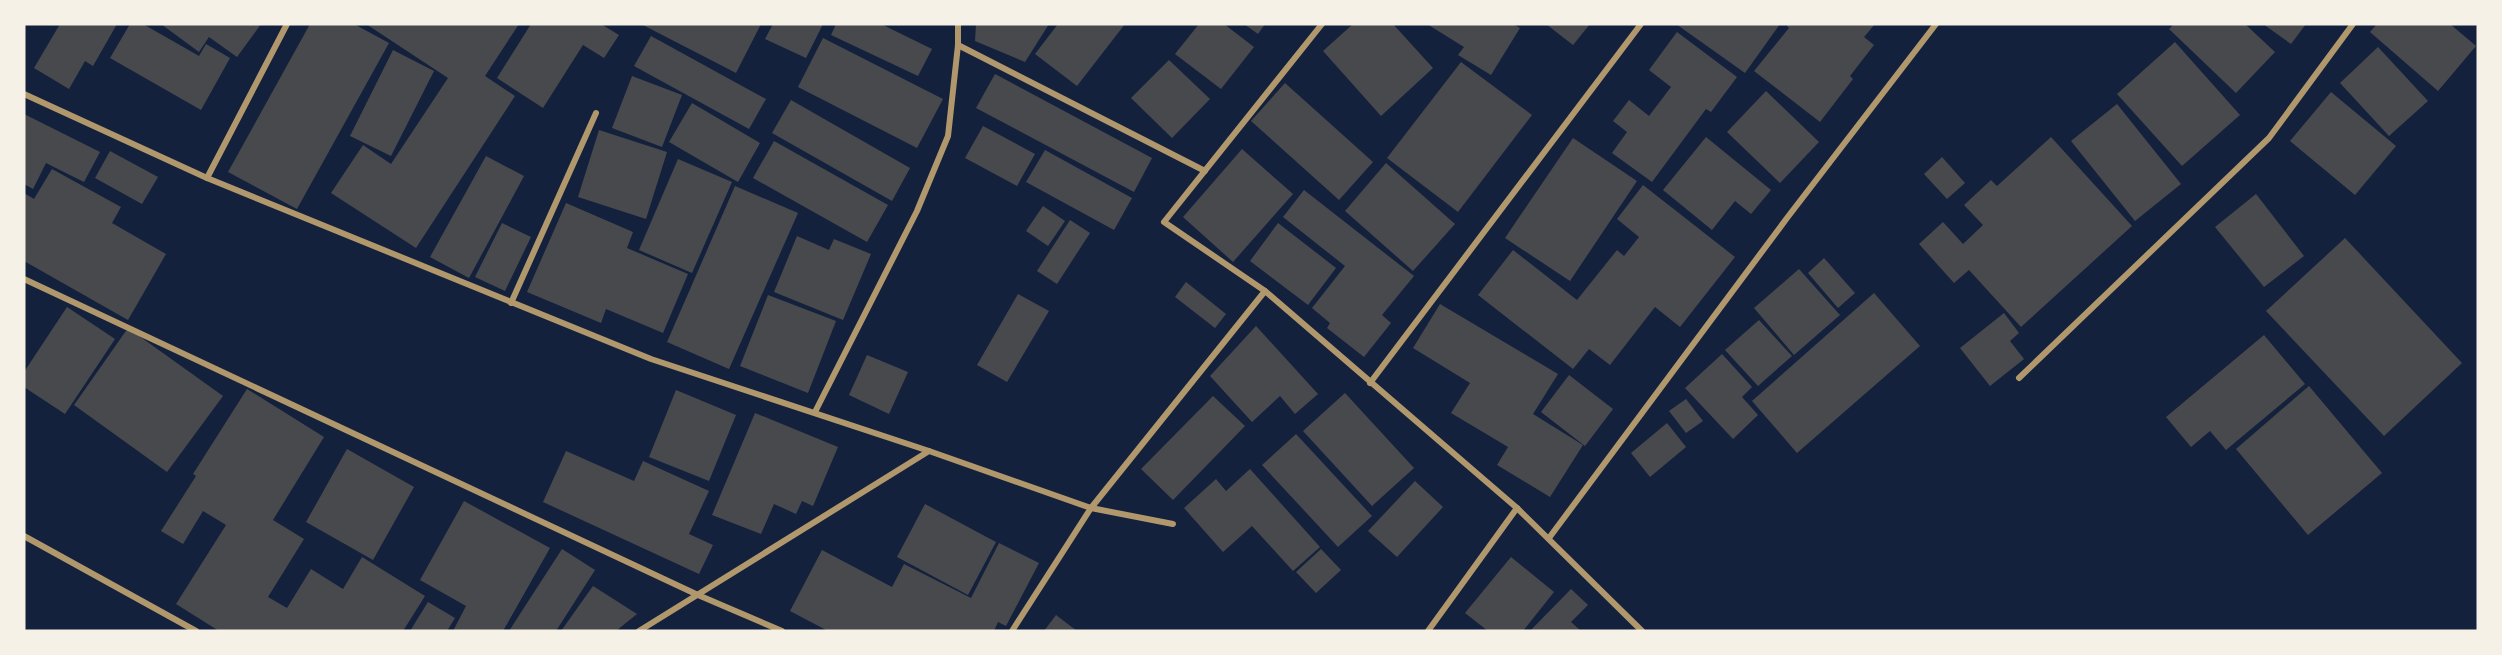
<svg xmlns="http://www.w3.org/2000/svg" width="2502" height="655" viewBox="0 0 2502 655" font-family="'Alegreya Sans',sans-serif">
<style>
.building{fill:#48494c}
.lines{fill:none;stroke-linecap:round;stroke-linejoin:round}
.minor{stroke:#b1986c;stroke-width:6}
</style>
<rect width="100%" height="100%" fill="#14213d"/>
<g class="building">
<path d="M60 24H117L93 66 85 61 69 89 34 68Z"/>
<path d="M130 24H143L199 56 206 44 230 58 201 110 110 58Z"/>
<path d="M161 24H261L237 57 209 37 199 52Z"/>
<path d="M310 24H354L389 43 297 209 228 172Z"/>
<path d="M366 24H519L485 76 515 96 416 248 331 193 363 145 391 164 448 78Z"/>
<path d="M531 24H601L619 35 604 58 583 45 543 108 497 78Z"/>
<path d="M641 24H761L736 73Z"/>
<path d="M773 24H823L806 58 765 39Z"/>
<path d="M836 24H881L932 49 918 76 831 35Z"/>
<path d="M976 24H1049L1025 62 975 41Z"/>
<path d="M1058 24H1125L1077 86 1035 54Z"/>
<path d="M1199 24H1224L1254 47 1221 89 1175 54Z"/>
<path d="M1244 24H1265L1258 34Z"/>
<path d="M1353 24H1393L1433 68 1381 116 1323 51Z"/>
<path d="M1427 24H1513L1520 28 1491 75 1458 55 1464 47Z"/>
<path d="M1546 24H1590L1573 45Z"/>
<path d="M1676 24H1780L1745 73Z"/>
<path d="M1788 24H1875L1864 37 1874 45 1850 76 1853 79 1820 122 1754 71 1789 28 1787 26Z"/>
<path d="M2174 24H2245L2275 52 2236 93 2169 29Z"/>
<path d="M2263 24H2306L2291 44Z"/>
<path d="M2377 24H2450L2476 46 2438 91 2370 32Z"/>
<path d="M1677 32 1737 77 1711 112 1706 109 1652 182 1612 153 1627 132 1613 121 1629 100 1649 116 1671 87 1649 70Z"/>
<path d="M651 36 766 99 749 129 634 66Z"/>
<path d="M823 38 943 99 917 148 798 87Z"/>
<path d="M2175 42 2240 115 2182 166 2117 94Z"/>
<path d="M2378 47 2428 101 2389 136 2340 83Z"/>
<path d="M393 50 434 71 391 156 350 136Z"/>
<path d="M1169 60 1210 99 1172 138 1131 98Z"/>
<path d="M1461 62 1532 115 1458 212 1387 158Z"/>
<path d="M995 74 1152 158 1134 192 976 108Z"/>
<path d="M632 76 682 95 662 147 612 128Z"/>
<path d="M1285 83 1373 162 1339 200 1251 121Z"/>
<path d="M1766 91 1819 142 1780 183 1727 132Z"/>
<path d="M2331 92 2396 146 2355 195 2290 141Z"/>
<path d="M791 100 910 168 892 201 772 133Z"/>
<path d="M692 103 760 143 738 182 669 142Z"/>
<path d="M2117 104 2181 184 2135 221 2071 141Z"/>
<path d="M24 114 100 152 84 182 46 163 33 189 24 184Z"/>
<path d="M983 126 1035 154 1017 186 965 158Z"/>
<path d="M599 130 667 152 646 219 578 197Z"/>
<path d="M1706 137 1771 190 1751 214 1735 201 1712 230 1663 190Z"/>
<path d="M2051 137 2132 226 2021 327 1969 270 1954 283 1919 244 1943 222 1963 244 1983 225 1964 205 1991 180 1997 186Z"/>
<path d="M1573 138 1637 181 1570 281 1505 238Z"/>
<path d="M774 141 888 205 867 242 753 178Z"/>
<path d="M1242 149 1293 194 1233 262 1183 217Z"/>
<path d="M1045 150 1132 198 1114 230 1026 182Z"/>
<path d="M110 151 158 177 142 204 95 178Z"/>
<path d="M486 156 524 176 469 278 430 257Z"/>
<path d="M1942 157 1965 183 1947 199 1924 174Z"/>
<path d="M678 159 732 182 692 273 639 250Z"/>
<path d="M1386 163 1455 224 1413 271 1345 211Z"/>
<path d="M52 169 121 207 112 223 166 254 128 320 24 261V193L34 199Z"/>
<path d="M1643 185 1735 257 1680 327 1655 307 1610 365 1589 349 1573 369 1478 295 1513 250 1577 300 1617 250 1624 256 1639 237 1617 219Z"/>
<path d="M735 186 798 213 729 369 667 342Z"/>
<path d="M1304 190 1414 276 1382 315 1391 323 1364 357 1327 328 1330 323 1312 308 1345 266 1283 217Z"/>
<path d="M2256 194 2304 256 2264 287 2215 227Z"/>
<path d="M566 203 633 232 627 248 688 274 663 333 606 309 601 323 527 292Z"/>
<path d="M1043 206 1065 221 1048 246 1026 231Z"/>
<path d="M1070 220 1090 233 1057 284 1037 271Z"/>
<path d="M502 223 531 237 505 291 475 277Z"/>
<path d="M1278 223 1336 268 1308 305 1250 261Z"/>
<path d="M797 236 829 250 834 239 871 254 843 320 774 292Z"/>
<path d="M2345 238 2462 363 2384 436 2266 311Z"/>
<path d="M1824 258 1855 293 1838 308 1808 273Z"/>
<path d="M1799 269 1840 315 1794 355 1754 308Z"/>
<path d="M1186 282 1226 314 1215 328 1175 297Z"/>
<path d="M1874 293 1920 346 1797 453 1752 401Z"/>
<path d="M1018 294 1049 311 1007 382 977 365Z"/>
<path d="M768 295 836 321 808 393 740 366Z"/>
<path d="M1440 304 1558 374 1533 414 1583 445 1550 497 1497 465 1508 447 1451 413 1470 383 1413 348Z"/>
<path d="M67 307 115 339 65 414 24 387V372Z"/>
<path d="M2004 313 2019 333 2010 341 2024 359 1990 386 1960 348Z"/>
<path d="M1759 320 1792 356 1758 386 1725 350Z"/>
<path d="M1256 326 1318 394 1295 414 1280 396 1252 422 1210 376Z"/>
<path d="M128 328 223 396 167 472 74 405Z"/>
<path d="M2264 335 2305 384 2226 450 2210 431 2191 447 2166 417Z"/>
<path d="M1722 354 1752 387 1742 397 1758 415 1733 439 1685 388Z"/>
<path d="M867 355 908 372 889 414 849 395Z"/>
<path d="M1569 375 1613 409 1585 446 1541 412Z"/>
<path d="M2309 386 2382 473 2308 535 2236 449Z"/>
<path d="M247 389 324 437 273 520 304 539 268 597 287 608 311 569 343 589 362 557 425 596 403 631H219L176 604 226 525 203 511 183 544 161 531 196 476 193 474Z"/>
<path d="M676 390 736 415 709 481 649 457Z"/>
<path d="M1345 393 1414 468 1372 506 1303 431Z"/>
<path d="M1213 396 1245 426 1173 500 1141 469Z"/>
<path d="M1686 399 1703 421 1686 433 1669 411Z"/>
<path d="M755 413 838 447 813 506 802 501 796 514 774 504 761 534 712 515Z"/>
<path d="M1667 423 1686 447 1650 477 1631 453Z"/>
<path d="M1296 434 1372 516 1338 547 1262 465Z"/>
<path d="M347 449 414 487 373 560 306 522Z"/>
<path d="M566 451 634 481 643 461 709 491 689 534 713 545 699 574 543 502Z"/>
<path d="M1250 469 1320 547 1293 571 1252 526 1223 552 1184 508 1216 479 1226 491Z"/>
<path d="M1415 481 1443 507 1397 557 1368 531Z"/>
<path d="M464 501 550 548 503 631H453L466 606 420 580Z"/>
<path d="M925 504 996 542 968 595 897 557Z"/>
<path d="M999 543 1039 563 1006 626 998 622 994 631H828L790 611 822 550 892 587 904 564 971 598Z"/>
<path d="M562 549 595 570 556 631H509Z"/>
<path d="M1321 549 1341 570 1316 593 1296 572Z"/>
<path d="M1511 557 1554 592 1523 631H1488L1465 613Z"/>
<path d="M593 586 637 614 616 631H561Z"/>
<path d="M1571 589 1588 605 1571 622 1581 631H1530Z"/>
<path d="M428 602 455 618 447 631H410Z"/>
<path d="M1056 615 1077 631H1044Z"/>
</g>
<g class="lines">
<g class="minor">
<path d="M958 45 1205 171"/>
<path d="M24 94 207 178 651 359 929 451"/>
<path d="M207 178 287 24"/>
<path d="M24 279 698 595 782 631"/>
<path d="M1265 291 1164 222 1322 24"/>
<path d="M511 303 596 113"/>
<path d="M2019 378 2269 138 2353 24"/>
<path d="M1370 383 1641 24"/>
<path d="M815 412 917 211 948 136 958 45V24"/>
<path d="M24 536 196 631"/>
<path d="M1549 538 1787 218 1936 24"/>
<path d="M639 631 929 451 1091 508 1265 291 1517 508 1642 631"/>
<path d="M1012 631 1091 508 1173 524"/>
<path d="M1428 631 1517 508"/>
</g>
</g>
<rect width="2502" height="655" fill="none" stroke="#f6f1e7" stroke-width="51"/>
</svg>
